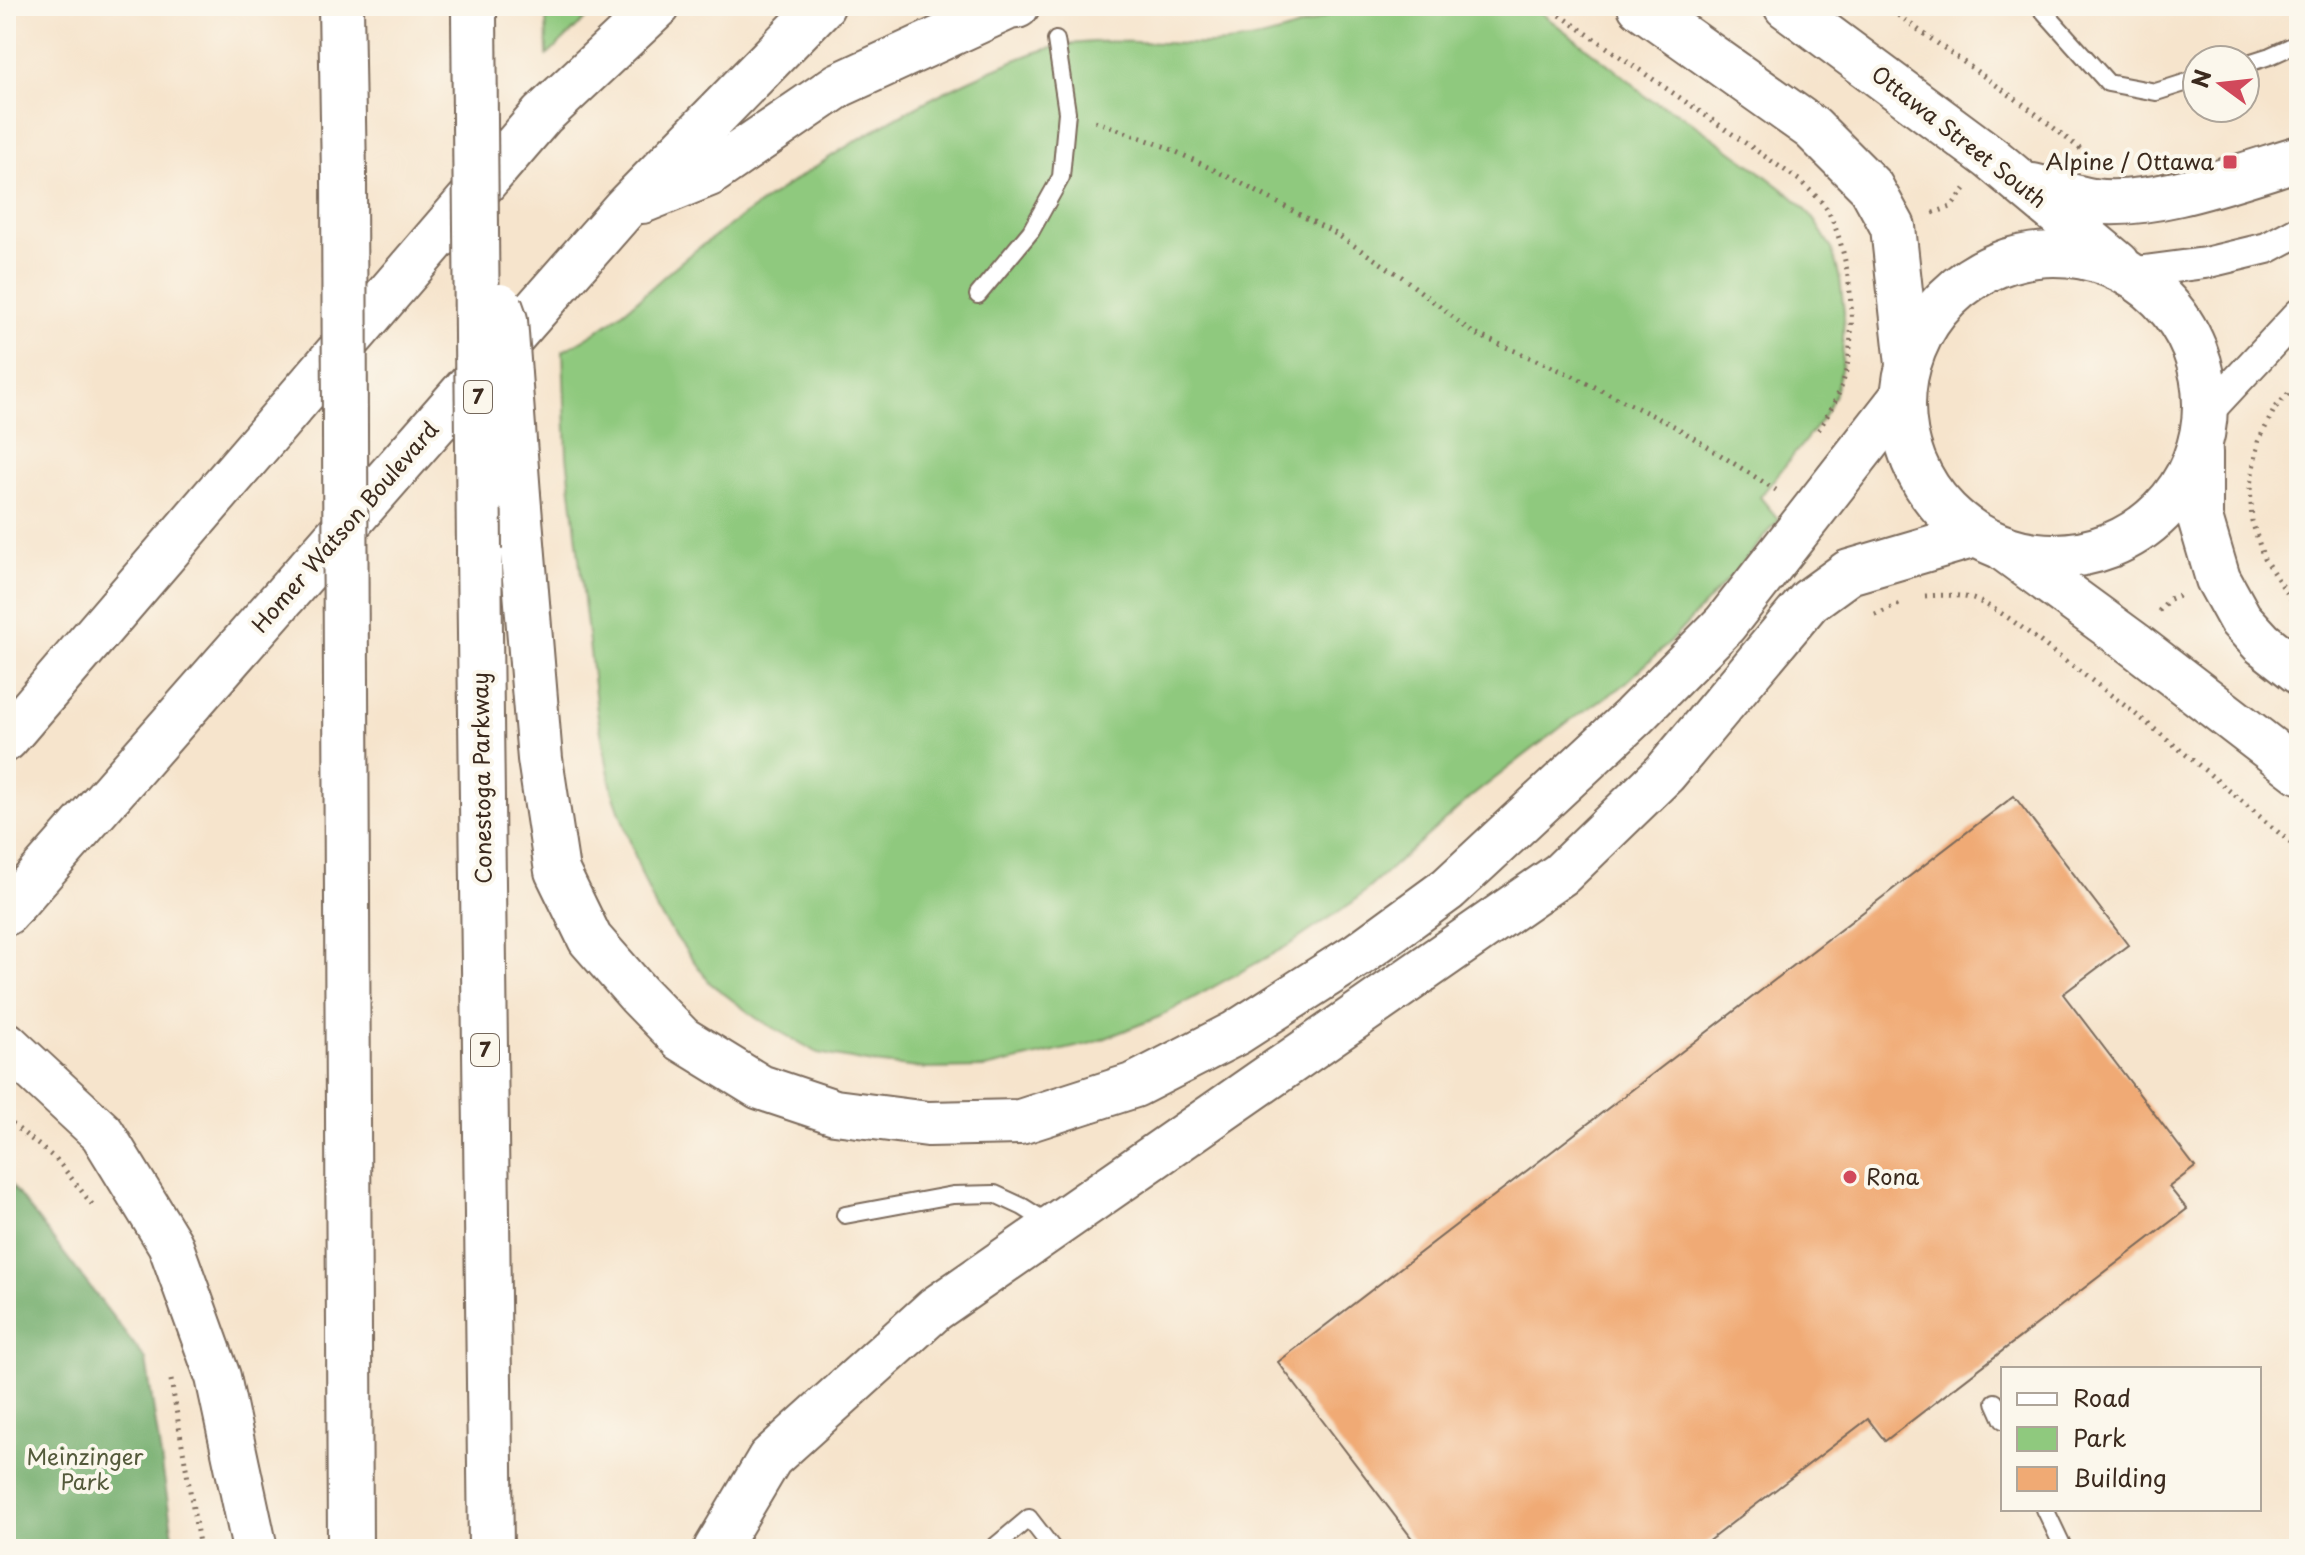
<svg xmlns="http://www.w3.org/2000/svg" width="2305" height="1555" viewBox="0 0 2305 1555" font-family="'Playpen Sans',sans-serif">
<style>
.green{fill:#8fc97e;stroke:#657a4e;stroke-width:2}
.forest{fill:#73ad6d;stroke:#576c46;stroke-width:2}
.building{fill:#f0aa74}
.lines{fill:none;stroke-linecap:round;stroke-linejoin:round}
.service-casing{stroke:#7c6b5b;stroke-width:20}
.minor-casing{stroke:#7c6b5b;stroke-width:34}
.secondary-casing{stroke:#7c6b5b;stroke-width:48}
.motorway-casing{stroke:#7c6b5b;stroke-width:48}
.path{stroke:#7c6b5b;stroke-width:5;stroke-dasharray:2 6;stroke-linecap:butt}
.service{stroke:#fff;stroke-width:16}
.minor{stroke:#fff;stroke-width:30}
.secondary{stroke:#fff;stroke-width:44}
.motorway{stroke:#fff;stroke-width:44}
.motorway-bridge-casing{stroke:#7c6b5b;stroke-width:48;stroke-linecap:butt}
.motorway-bridge{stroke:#fff;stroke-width:44}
.poi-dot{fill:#d1495b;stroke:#fbf7ec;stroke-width:3}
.labels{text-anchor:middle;stroke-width:8;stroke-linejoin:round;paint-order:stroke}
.shield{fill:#fbf7ec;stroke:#75685c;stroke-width:2}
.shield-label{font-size:20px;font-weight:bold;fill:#3b2a1e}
.street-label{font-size:22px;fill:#3b2a1e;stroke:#fbf7ec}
.poi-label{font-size:22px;fill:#3b2a1e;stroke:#fbf7ec;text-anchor:end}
.park-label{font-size:22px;fill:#545a3b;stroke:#fbf7ec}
</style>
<rect width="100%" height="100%" fill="#fbf7ec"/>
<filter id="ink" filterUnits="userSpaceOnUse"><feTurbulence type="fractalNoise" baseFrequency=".0125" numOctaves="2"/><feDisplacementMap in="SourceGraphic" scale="16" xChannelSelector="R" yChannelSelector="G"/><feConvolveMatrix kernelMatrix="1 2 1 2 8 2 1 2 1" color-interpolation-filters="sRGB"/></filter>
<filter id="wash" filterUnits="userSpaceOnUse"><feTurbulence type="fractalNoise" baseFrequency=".006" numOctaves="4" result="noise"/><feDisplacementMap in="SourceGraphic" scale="32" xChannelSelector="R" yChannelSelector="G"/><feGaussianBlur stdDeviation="1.8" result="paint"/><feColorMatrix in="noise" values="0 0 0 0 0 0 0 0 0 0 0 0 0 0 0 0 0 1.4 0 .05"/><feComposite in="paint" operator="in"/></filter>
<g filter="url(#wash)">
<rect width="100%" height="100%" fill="#f6e4cc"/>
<g class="green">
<path d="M546 6H599L547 56Z"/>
<path d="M1350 6H1532L1630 81 1647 98 1677 112 1754 167 1793 197 1811 215 1832 249 1840 279 1844 312 1842 366 1834 397 1823 418 1760 497 1779 520 1734 573 1666 646 1620 688 1569 721 1471 797 1353 902 1289 945 1159 1017 1093 1043 985 1068 927 1069 873 1063 818 1053 756 1018 710 983 657 911 641 873 612 790 597 711 567 456 563 351C583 340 602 329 619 315 645 295 667 272 693 252 798 175 908 100 1031 54 1090 32 1151 46 1211 44 1263 42 1304 27 1350 6Z"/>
</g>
<path class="forest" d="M6 1178 146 1360 175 1549H6Z"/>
<g id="blocks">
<path class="building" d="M2014 796 2128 945 2063 994 2195 1167 2169 1187 2187 1209 1885 1441 1868 1419 1698 1549H1420L1278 1362Z"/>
</g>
</g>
<g filter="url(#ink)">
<use href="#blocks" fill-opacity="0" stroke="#7c6b5b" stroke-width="2"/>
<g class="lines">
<g class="service-casing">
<g id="service">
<path d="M2039 6 2108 83 2156 92 2197 79"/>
<path d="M2245 64 2270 56 2299 43"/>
<path d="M978 295 1031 231 1061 177 1067 112 1056 40"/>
<path d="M845 1215 953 1195 995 1194 1023 1207 1050 1224"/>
<path d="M1995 1402 2003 1420"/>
<path d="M2045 1509 2064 1549"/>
<path d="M992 1549 1029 1518 1053 1549"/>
</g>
</g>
<g class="minor-casing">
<g id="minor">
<path d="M2129 273 2205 263 2267 248 2299 231"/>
<path d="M2204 416 2299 314"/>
</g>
</g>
<g class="secondary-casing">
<g id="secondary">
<path d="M1640 6 1812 128 1871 187 1893 227 1908 364"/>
<path d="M1786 6 1991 158 2118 264"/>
<path d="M2033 186C2053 191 2073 198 2093 201 2152 209 2242 175 2299 158"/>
<path d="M642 201 709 174 839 85 1009 7 1017 6"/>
<circle cx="2054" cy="405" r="151"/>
<path d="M2200 452V518L2218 579 2240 619 2262 643 2299 672"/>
<path d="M2007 551 2134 644 2299 771"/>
<path d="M6 739 542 115 658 6"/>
<path d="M6 913 625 208 822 6"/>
</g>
</g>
<g class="motorway-casing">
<g id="motorway">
<path d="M341 6 344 176"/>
<path d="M518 495 540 759 557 871 590 939 639 995 682 1039 760 1087 835 1112 928 1124 1020 1122 1135 1085 1236 1033 1359 954 1448 889 1633 717 1725 624 1903 396"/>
<path d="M479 550 491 1549"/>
<path d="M346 683 350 1549"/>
<path d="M6 1044 102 1133 170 1244 218 1377 255 1549"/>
<path d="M716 1549 770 1458 935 1309 1561 874 1665 773 1809 601 1849 572 1975 535"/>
</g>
</g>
<g class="path">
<path d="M1547 6 1799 180C1808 189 1822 200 1828 211 1852 258 1859 335 1842 385 1835 403 1826 418 1816 434"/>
<path d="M1885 6 2031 110 2088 155"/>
<path d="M1095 121 1166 147 1235 180 1336 234 1402 277 1473 333 1571 375 1676 427 1776 490"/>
<path d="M1933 213 1951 207 1965 189"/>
<path d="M2299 382 2275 408 2258 442 2250 485 2252 521 2264 559 2292 600 2299 605"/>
<path d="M1925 596C1941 595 1957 594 1973 599 2005 611 2033 637 2060 657 2143 717 2221 783 2299 850"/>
<path d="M2292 600 2299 595"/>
<path d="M2159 611 2169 599 2179 595"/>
<path d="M1875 615 1900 604"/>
<path d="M6 1119 57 1160 95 1208"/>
<path d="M171 1380 200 1549"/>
</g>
<use href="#service" class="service"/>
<use href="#minor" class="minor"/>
<use href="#secondary" class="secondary"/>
<use href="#motorway" class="motorway"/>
<g class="motorway-bridge-casing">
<g id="motorway-bridge">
<path d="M474 13 479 550"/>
<path d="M344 176 346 683"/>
<path d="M500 306 505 320 518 495"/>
</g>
</g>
<use href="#motorway-bridge" class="motorway-bridge"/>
</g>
</g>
<g class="poi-dot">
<rect x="2222" y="154" width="16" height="16" rx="4"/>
<circle cx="1850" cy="1177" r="8"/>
</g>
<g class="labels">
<g class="shield">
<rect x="464" y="381" width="28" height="32" rx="6"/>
<rect x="471" y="1034" width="28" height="32" rx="6"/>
</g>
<g class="shield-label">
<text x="478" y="404">7</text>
<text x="485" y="1057">7</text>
</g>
<g class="street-label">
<text transform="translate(1959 137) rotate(38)" y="8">Ottawa Street South</text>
<text transform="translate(345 527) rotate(-49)" y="8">Homer Watson Boulevard</text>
<text transform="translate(482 778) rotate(-91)" y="8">Conestoga Parkway</text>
</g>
<g class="poi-label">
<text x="2214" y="170">Alpine / Ottawa</text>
<text x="1866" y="1185" text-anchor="start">Rona</text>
</g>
<g class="park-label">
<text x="85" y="1465">Meinzinger<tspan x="85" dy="25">Park</tspan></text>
</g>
</g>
<rect width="2305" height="1555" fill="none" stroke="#fbf7ec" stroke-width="32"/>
<rect x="2001" y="1367" width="260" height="144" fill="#fbf7ec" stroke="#aea59a" stroke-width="2"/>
<rect x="2017" y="1393" width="40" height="12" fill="#ffffff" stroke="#aea59a" stroke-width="2"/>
<text x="2073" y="1407" font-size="24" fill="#3b2a1e">Road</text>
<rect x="2017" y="1427" width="40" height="24" fill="#8fc97e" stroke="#aea59a" stroke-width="2"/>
<text x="2073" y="1447" font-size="24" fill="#3b2a1e">Park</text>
<rect x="2017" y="1467" width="40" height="24" fill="#f0aa74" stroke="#aea59a" stroke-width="2"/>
<text x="2073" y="1487" font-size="24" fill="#3b2a1e">Building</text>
<g transform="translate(2221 84) rotate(285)"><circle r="38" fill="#fbf7ec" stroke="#aea59a" stroke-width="2"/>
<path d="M0-6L14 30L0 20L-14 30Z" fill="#d1495b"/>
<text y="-12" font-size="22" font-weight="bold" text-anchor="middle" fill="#3b2a1e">N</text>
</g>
</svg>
